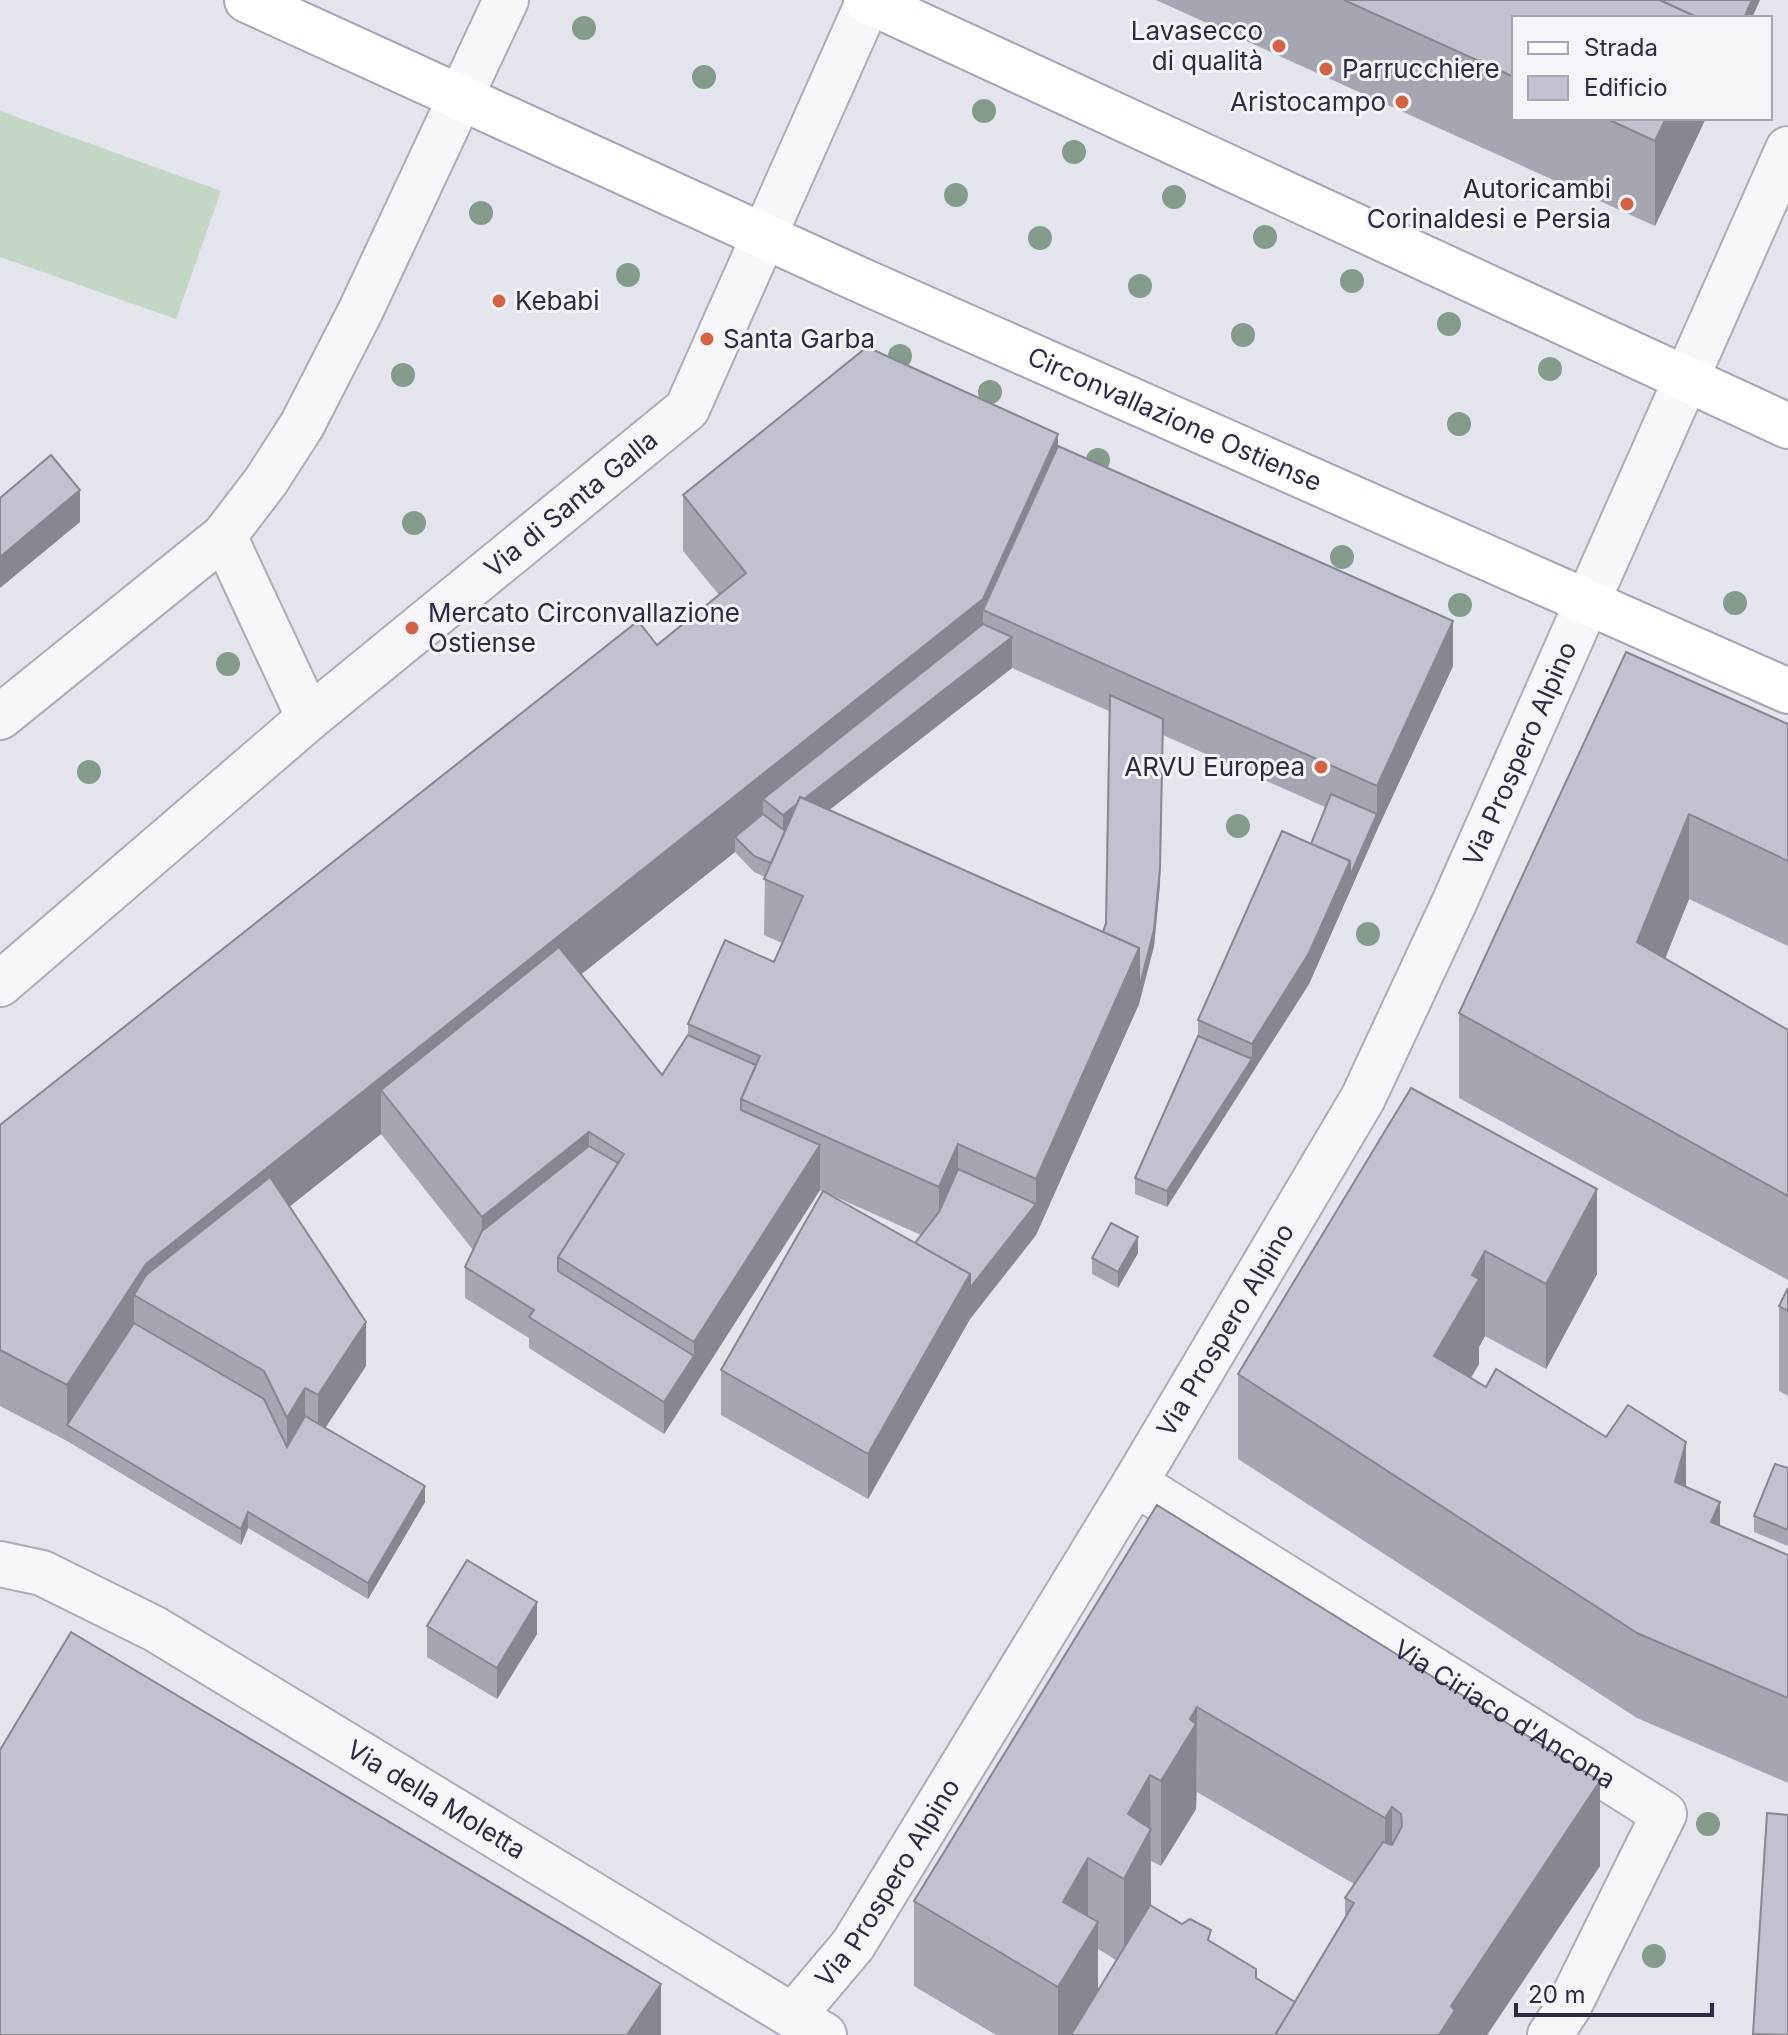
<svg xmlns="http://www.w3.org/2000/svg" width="1788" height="2035" viewBox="0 0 1788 2035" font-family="Inter,sans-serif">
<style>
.garden{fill:#c4d6c6}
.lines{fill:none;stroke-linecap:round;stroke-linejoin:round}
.minor-casing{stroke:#acacba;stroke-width:48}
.major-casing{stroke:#a2a4b8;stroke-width:48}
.minor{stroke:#f7f7fa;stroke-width:44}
.major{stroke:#fff;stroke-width:44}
.tree{fill:#859c8c}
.wall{fill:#a6a6b2;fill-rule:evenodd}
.shaded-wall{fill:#878791}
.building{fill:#c1c1cf;stroke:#878791;stroke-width:2}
.poi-dot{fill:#d26347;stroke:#f4f4f9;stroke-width:3}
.labels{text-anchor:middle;stroke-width:6;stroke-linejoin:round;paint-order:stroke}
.poi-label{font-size:26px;fill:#2a2b45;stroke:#f4f4f9;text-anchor:end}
.street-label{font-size:26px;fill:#2a2b45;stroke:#f4f4f9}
</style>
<rect width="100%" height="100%" fill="#e4e4ec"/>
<path class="garden" d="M0 111 221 191 176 319 0 257Z"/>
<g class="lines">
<g class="minor-casing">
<g id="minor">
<path d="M224 536 309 718"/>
<path d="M0 717 224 536 266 481 302 425 360 312 506 0"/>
<path id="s1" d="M0 984 309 718 687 409 869 0"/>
<path id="s2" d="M1135 1483 1664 1814 1569 2006 1550 2035"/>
<path id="s3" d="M0 1564 42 1573 155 1629 824 2035"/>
<path id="s4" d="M793 2016 853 1945 1135 1483 1363 1098 1454 903 1788 149"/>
</g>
</g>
<g class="major-casing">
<g id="major">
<path id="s5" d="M247 0 858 279 1788 691"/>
<path d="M866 0 1788 426"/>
</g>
</g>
<use href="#minor" class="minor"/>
<use href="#major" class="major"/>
</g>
<g class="tree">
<circle cx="584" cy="28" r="12"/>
<circle cx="704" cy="77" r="12"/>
<circle cx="984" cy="111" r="12"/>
<circle cx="1074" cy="152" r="12"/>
<circle cx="956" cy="195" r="12"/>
<circle cx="1174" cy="197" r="12"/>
<circle cx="481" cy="213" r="12"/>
<circle cx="1265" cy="237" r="12"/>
<circle cx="1040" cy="238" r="12"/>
<circle cx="628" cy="275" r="12"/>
<circle cx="1352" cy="281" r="12"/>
<circle cx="1140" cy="286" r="12"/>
<circle cx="1449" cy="324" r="12"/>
<circle cx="1243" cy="335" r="12"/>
<circle cx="900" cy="356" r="12"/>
<circle cx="1550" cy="369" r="12"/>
<circle cx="403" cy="375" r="12"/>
<circle cx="990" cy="392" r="12"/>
<circle cx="1459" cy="424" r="12"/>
<circle cx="1098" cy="460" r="12"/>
<circle cx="414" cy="523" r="12"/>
<circle cx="1342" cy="557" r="12"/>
<circle cx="1735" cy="603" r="12"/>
<circle cx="1460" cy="605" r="12"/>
<circle cx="228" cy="664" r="12"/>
<circle cx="89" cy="772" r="12"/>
<circle cx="1238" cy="826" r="12"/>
<circle cx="1368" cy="934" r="12"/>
<circle cx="1708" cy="1824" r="12"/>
<circle cx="1654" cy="1956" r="12"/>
</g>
<g class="wall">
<path d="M1156 0H1760L1514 18V118H1706L1655 226Z"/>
<path d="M1058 446 1453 666 1377 830 1309 984 1167 1207 1135 1194V1178L1198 1036V1020L1311 844 1325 807 1163 735 1160 884 1154 946 1139 1004 1036 1235 970 1319 868 1499 721 1415V1370L823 1192 820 1190 664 1434 529 1348V1338L465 1298V1267L473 1250 381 1134 290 1206 366 1366 325 1428 425 1502 368 1599 248 1528 241 1545 67 1441 0 1406V1125L657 645 719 595 683 551V495ZM1012 668 1109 711 1106 923 1103 932 829 810ZM735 852 754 872 765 877 764 935 782 943 774 962 688 1024V1035L662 1075 581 974ZM827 1193 921 1235 915 1243Z"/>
<path d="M1788 724V946L1689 899 1665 959 1788 1030V1280L1459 1098V1013Z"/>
<path d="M1411 1088 1597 1274 1546 1369 1485 1336 1479 1347V1364L1471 1378 1486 1387 1686 1487 1720 1526 1788 1555V1783L1637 1718 1238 1459V1374Z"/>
<path d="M1138 1253 1118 1288 1092 1274V1258Z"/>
<path d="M1788 1288V1396L1779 1391V1306Z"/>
<path d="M1788 1468V1546L1754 1532V1516Z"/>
<path d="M1157 1505 1600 1866 1487 2035H996L914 1986V1901ZM1197 1792 1354 1884 1345 1898V1917L1295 2002 1256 1978 1211 1942 1151 1906V1861L1161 1866 1196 1809ZM1098 1949 1116 1960 1098 1991Z"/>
<path d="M427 1626 537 1634 497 1699 427 1657Z"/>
</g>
<g class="shaded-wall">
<path d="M1752 0H1760L1752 18H1744Z"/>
<path d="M1666 118H1706L1655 226V141Z"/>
<path d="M1058 434V490L983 610V655L763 799V830L735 837V852L402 1117 381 1090V1134L159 1310 134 1295V1339L67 1425V1385L146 1264Z"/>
<path d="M80 490V522L0 588V557Z"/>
<path d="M1453 621V666L1377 830 1309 984 1167 1207V1191L1252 1059V1044L1350 861 1377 814V786Z"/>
<path d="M1012 637V668L783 846V815Z"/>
<path d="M1163 719 1160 884 1154 946 1139 1004 1036 1235 970 1319 868 1499V1454L970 1274 1036 1204V1179Z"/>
<path d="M1689 814V899L1637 1027V942Z"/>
<path d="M589 1132V1177L482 1262V1217Z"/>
<path d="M958 1144V1200L939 1243V1187Z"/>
<path d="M820 1145V1190L664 1434V1402L694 1356V1342Z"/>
<path d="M1597 1189V1274L1546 1369V1284Z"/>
<path d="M1138 1237V1253L1118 1288V1272Z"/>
<path d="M1485 1251V1336L1479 1347V1364L1434 1441V1356L1472 1275Z"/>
<path d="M366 1322V1366L318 1439V1395Z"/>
<path d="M305 1388V1432L287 1463V1418Z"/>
<path d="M1686 1442V1527L1675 1482Z"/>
<path d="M425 1486V1502L368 1599V1583Z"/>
<path d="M1720 1502V1587L1711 1522Z"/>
<path d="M248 1512V1528L241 1545V1529Z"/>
<path d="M537 1602V1634L497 1699V1668Z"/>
<path d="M1197 1707 1196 1809 1161 1866V1781L1190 1719Z"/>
<path d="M1150 1775 1151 1914 1124 1964V1879L1128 1814Z"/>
<path d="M1600 1781V1866L1487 2035H1439L1451 2006Z"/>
<path d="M1392 1807V1892L1385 1903V1818Z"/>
<path d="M1088 1858V1939L1098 1922V2007L1081 2035H1058V1987L1063 1902Z"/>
<path d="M661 1984V2035H627Z"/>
</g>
<g class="building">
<path d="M1344 0H1660L1699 18H1514V77Z"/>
<path d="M1660 0H1752L1744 18H1699Z"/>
<path d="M1605 118H1666L1655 141Z"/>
<path d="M867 347 1058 434 983 599 146 1264 67 1385 0 1350V1125L638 621 657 645 746 573 683 495Z"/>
<path d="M1058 446 1453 621 1377 786 983 610Z"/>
<path d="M51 455 80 490 0 557V498Z"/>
<path d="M983 624 1012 637 804 799 800 797 797 804 783 815 763 799Z"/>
<path d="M1626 652 1788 724V861L1689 814 1637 942 1788 1030V1196L1459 1013Z"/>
<path d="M1110 695 1163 719 1160 868 1154 930 1139 988V948L1103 932 1106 923Z"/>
<path d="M1331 794 1377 814 1350 876V861L1311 844Z"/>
<path d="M800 797 1139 948 1036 1179 958 1144 939 1187 741 1099 760 1056 688 1024 725 940 774 962 803 896 764 879Z"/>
<path d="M763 814 785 831 771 863 754 856 735 837Z"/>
<path d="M1282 831 1350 861 1309 953 1252 1044 1198 1020Z"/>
<path d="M559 947 662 1075 688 1035 756 1065 741 1099V1110L820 1145 694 1342 558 1257 624 1154 589 1132 482 1217 381 1090Z"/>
<path d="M1198 1036 1252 1059 1167 1191 1135 1178Z"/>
<path d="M1411 1088 1597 1189 1546 1284 1485 1251 1472 1275 1479 1279 1434 1356 1486 1387 1496 1369 1606 1437 1628 1405 1686 1442 1675 1482 1720 1502 1711 1522 1788 1555V1698L1637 1633 1238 1374Z"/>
<path d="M589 1146 618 1163 558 1257V1271L694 1356 664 1402 529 1317 534 1310 465 1267 482 1231Z"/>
<path d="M958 1169 1036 1204 970 1288V1274L915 1243 939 1212Z"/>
<path d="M270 1177 366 1322 318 1395 305 1388 287 1418 264 1371 134 1295 146 1275Z"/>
<path d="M823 1191 970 1274 868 1454 721 1370Z"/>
<path d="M1111 1223 1138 1237 1118 1272 1092 1258Z"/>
<path d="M1788 1288V1311L1779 1306Z"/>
<path d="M134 1323 264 1399 287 1447 305 1416 425 1486 368 1583 248 1512 241 1529 67 1425Z"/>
<path d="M1775 1464 1788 1468V1530L1754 1516Z"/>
<path d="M1157 1505 1600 1781 1451 2006 1455 2010 1439 2035H1275L1354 1903 1345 1898 1383 1842 1392 1845 1402 1826 1401 1814 1392 1807 1385 1818 1197 1707 1190 1719 1196 1724 1161 1781 1150 1775 1128 1814 1151 1829 1124 1879 1088 1858 1063 1902 1098 1922 1058 1987 914 1901Z"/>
<path d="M467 1560 537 1602 497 1668 427 1626Z"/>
<path d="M71 1632 661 1984 627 2035H0V1750Z"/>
<path d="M1767 1813 1788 1815V2035L1753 2034Z"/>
<path d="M1150 1905 1182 1924 1190 1919 1211 1930 1208 1940 1256 1969V1978L1295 2002 1275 2035H1071Z"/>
</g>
<g class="poi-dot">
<circle cx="1279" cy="46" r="8"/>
<circle cx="1326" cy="69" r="8"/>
<circle cx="1402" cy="102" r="8"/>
<circle cx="1627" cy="204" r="8"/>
<circle cx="499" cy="301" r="8"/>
<circle cx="707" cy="339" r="8"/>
<circle cx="412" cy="628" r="8"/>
<circle cx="1321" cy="767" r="8"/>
</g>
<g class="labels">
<g class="poi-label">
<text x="1263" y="40">Lavasecco<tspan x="1263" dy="30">di qualità</tspan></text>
<text x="1342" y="78" text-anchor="start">Parrucchiere</text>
<text x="1386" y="111">Aristocampo</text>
<text x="1611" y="198">Autoricambi<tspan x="1611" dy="30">Corinaldesi e Persia</tspan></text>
<text x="515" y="310" text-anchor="start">Kebabi</text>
<text x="723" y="348" text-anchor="start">Santa Garba</text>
<text x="428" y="622" text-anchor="start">Mercato Circonvallazione<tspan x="428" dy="30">Ostiense</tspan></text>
<text x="1305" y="776">ARVU Europea</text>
</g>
<g class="street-label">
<text dy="9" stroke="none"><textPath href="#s5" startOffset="1018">Circonvallazione Ostiense</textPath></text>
<text dy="9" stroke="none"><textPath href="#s1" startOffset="746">Via di Santa Galla</textPath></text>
<text dy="9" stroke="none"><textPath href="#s4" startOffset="1460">Via Prospero Alpino</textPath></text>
<text dy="9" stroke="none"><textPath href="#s4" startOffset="812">Via Prospero Alpino</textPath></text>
<text dy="9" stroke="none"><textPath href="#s2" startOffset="436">Via Ciriaco d'Ancona</textPath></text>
<text dy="9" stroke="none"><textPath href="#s3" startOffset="498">Via della Moletta</textPath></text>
<text dy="9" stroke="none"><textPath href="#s4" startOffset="164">Via Prospero Alpino</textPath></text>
</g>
</g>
<rect x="1512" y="16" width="260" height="104" fill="#f4f4f9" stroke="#a3a4b1" stroke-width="2"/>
<rect x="1528" y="42" width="40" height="12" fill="#ffffff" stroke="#a3a4b1" stroke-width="2"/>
<text x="1584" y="56" font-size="24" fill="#2a2b45">Strada</text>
<rect x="1528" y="76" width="40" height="24" fill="#c1c1cf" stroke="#a3a4b1" stroke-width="2"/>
<text x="1584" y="96" font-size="24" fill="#2a2b45">Edificio</text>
<path d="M1516 2003v12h196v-12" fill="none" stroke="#2a2b45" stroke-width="4"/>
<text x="1528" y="2003" font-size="24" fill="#2a2b45" stroke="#f4f4f9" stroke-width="6" paint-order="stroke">20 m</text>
</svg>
